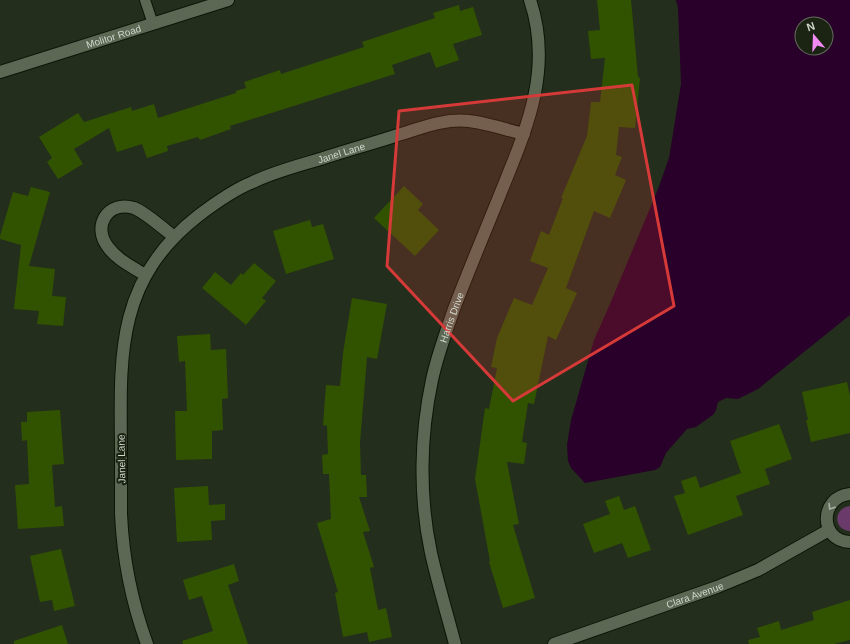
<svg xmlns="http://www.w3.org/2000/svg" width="850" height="644" viewBox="0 0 850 644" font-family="Arial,sans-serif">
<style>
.green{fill:#6a3a6b}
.water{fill:#280029;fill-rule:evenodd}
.building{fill:#315300}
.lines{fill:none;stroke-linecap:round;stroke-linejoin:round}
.lane-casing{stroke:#0d1606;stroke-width:12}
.street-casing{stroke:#0d1606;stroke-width:14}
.lane{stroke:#5c6754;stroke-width:10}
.street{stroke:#5c6754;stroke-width:12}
.oneway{stroke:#a7b0a2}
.marked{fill:#d53a38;fill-opacity:0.2;stroke:#d53a38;stroke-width:3;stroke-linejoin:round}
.labels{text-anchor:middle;stroke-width:4;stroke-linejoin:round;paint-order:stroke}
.street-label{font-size:10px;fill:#d0d7cc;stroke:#1b2413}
</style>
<rect width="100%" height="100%" fill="#242e1d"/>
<path class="green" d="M850 506V531C833 530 833 508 850 506Z"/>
<path class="water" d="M676 0H850V315L758 389 738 399 726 398 718 402 716 410 714 414 696 427 687 429 666 453 660 467 655 470 585 483 571 468 568 461 567 445 571 420 594 340 610 304 658 189 669 158 681 84 678 8ZM802 24H826V48H802Z"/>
<g class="building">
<path d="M597 0H631L638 77 640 78 635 128 619 127 616 155 622 157 615 175 626 180 610 218 594 211 566 288 577 293 556 340 548 336 534 404 528 403 522 442 527 443 524 464 507 462 519 524 513 525 535 598 503 608 489 562 490 561 475 479 485 408 489 409 497 368 491 367 497 338 514 298 532 305 548 268 530 261 541 231 549 235 563 198H561L587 136 591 102H600L605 58 591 59 588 31 600 30Z"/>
<path d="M459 5 460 11 473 7 482 35 453 44 459 60 436 68 430 52 392 65 395 74 230 126 231 129 200 140 198 137 167 146 168 151 147 158 142 144 117 152 109 128 74 149 83 164 58 179 47 162 52 158 39 137 78 113 84 122 131 107 132 111 154 104 158 118 236 93V91L246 88 244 82 280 70 281 74 364 47 362 42 435 18 433 13Z"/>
<path d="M404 186 423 204 418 210 439 230 415 256 374 218Z"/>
<path d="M31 187 50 192 29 266 55 269 52 296 66 297 63 326 37 324 39 311 14 309 21 245 0 239V236L13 192 28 196Z"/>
<path d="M310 220 312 227 323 224 334 259 286 274 273 231Z"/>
<path d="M254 263 276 281 262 298 266 301 246 325 202 288 215 272 231 285 241 273 243 275Z"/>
<path d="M352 298 387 304 377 359 367 357 360 443 361 475H366L367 497H359L370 531 363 532 374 567 370 568 378 610 386 608 392 637 369 642 367 632 343 637 335 593 338 592 317 523 331 519 329 474H323L322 455 328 454 327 426 323 425 326 385 340 386 343 353Z"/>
<path d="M210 334 211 350 226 349 228 398 222 399 223 430 212 431V459L176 460 175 411H187L185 361 179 362 177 336Z"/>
<path d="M847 382 850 396V433L811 442 806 420H808L802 392Z"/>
<path d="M60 410 64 464 52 465 55 507 62 506 64 526 18 529 15 485 29 484 27 440 22 441 21 422H27V412Z"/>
<path d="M779 424 792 459 765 469 770 484 736 496 743 515 688 535 674 496 685 493 681 481 696 476 700 488 741 473 730 441Z"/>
<path d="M208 486 209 505 225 504V520L211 521 212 540 177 542 174 488Z"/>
<path d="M619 496 624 510 635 506 651 550 628 558 622 543 594 553 583 524 610 514 605 501Z"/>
<path d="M61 549 75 606 54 611 52 600 40 602 30 556Z"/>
<path d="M234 564 239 581 228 585 248 644H183L182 641 213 631 202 596 189 600 183 580Z"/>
<path d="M850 600V640L834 644H749L748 640 760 637 757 628 779 621 781 630 814 620 812 612Z"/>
<path d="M62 625 68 644H14V641Z"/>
</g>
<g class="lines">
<g class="lane-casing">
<path id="lane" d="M145 0 153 24"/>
</g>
<g class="street-casing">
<g id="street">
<path id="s1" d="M0 72 228 0"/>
<path d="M145 275C133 267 117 260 108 247 92 227 107 200 134 208 145 212 164 229 174 237"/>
<path d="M850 494C819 497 819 541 850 542"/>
<path id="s2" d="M147 644C132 603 123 558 121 514 121 492 121 471 121 449 120 355 116 280 198 216 215 203 233 190 253 182 278 170 306 164 333 155 355 148 377 142 398 135 421 128 445 118 469 121 486 123 507 130 524 134"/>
<path id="s3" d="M455 644C447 614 438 584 431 553 419 497 420 436 432 380 437 356 446 332 454 309 468 272 484 234 499 197 525 132 554 71 530 0"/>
<path id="s4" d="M554 644 717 587 758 570 829 530"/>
</g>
</g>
<use href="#lane" class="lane"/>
<use href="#street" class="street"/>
</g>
<defs><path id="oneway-chevron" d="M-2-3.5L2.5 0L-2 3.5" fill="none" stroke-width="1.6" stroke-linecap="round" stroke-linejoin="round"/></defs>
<use class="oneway" href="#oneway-chevron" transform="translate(831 507) rotate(122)"/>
<path class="marked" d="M632 85 674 306 513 401 387 266 399 111Z"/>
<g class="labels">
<g class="street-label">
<text dy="4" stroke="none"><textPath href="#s1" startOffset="119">Molitor Road</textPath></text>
<text dy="4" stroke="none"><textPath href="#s2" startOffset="613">Janel Lane</textPath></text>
<text dy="4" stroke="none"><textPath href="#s3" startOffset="334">Harris Drive</textPath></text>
<text transform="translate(121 459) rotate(-91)" y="4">Janel Lane</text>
<text dy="4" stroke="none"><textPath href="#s4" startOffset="149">Clara Avenue</textPath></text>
</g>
</g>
<g transform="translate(814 36) rotate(341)"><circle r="19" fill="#1b2413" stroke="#636c5d"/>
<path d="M0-3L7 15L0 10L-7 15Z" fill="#f28af3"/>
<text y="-6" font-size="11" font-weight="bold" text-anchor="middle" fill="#d0d7cc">N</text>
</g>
</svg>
